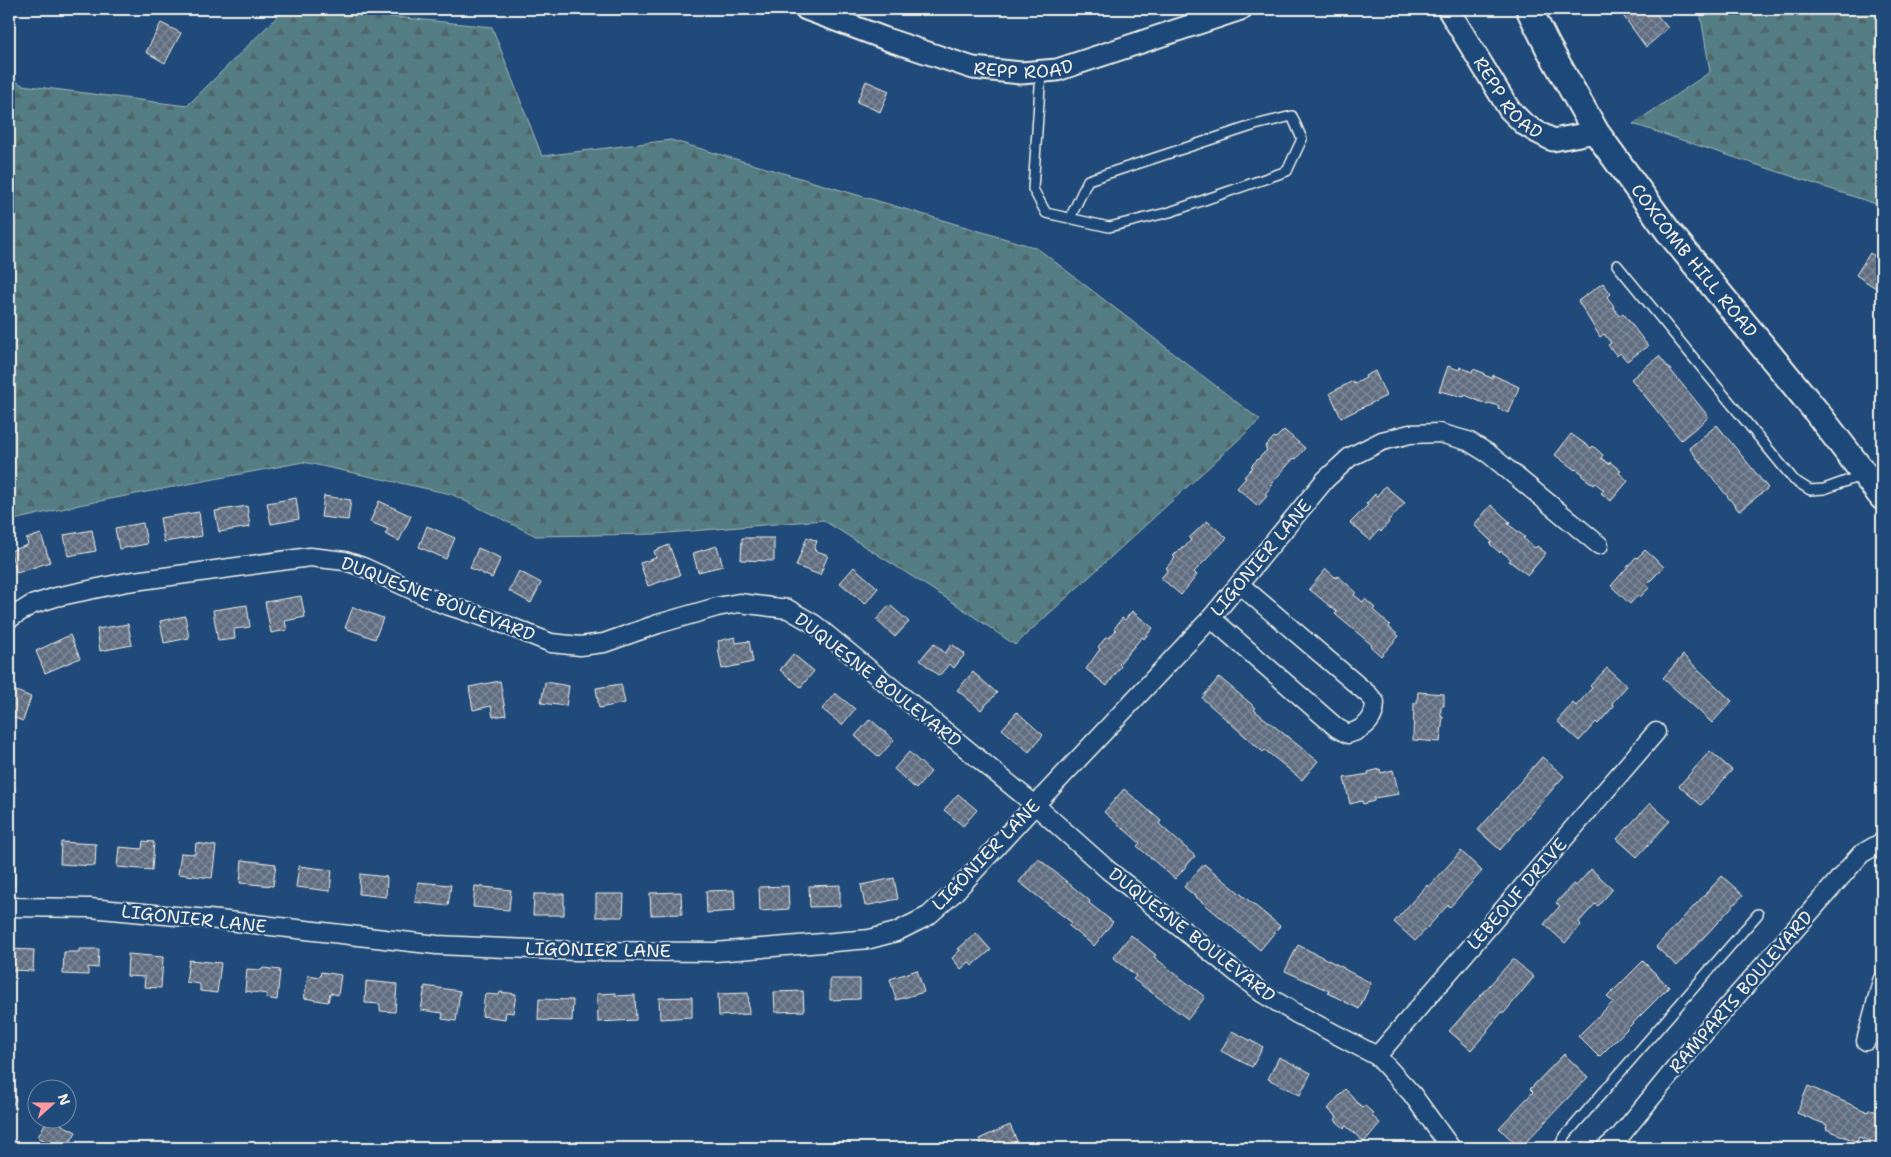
<svg xmlns="http://www.w3.org/2000/svg" width="1891" height="1157" viewBox="0 0 1891 1157" font-family="'Shantell Sans',sans-serif">
<style>
.forest{fill:url(#forest-firs);stroke:#a4b7b6}
.building{fill:url(#building-cross-hatch);stroke:#f4f1e8}
.lines{fill:none;stroke-linecap:round;stroke-linejoin:round}
.service-casing{stroke:#f4f1e8;stroke-width:12}
.minor-casing{stroke:#f4f1e8;stroke-width:21}
.tertiary-casing{stroke:#f4f1e8;stroke-width:25}
.secondary-casing{stroke:#f4f1e8;stroke-width:29}
.service{stroke:#1f4a7a;stroke-width:9}
.minor{stroke:#1f4a7a;stroke-width:18}
.tertiary{stroke:#1f4a7a;stroke-width:21}
.secondary{stroke:#1f4a7a;stroke-width:25}
.labels{text-anchor:middle;stroke-width:4.5;stroke-linejoin:round;paint-order:stroke}
.street-label{font-size:18px;fill:#f4f1e8;stroke:#1f4a7a}
</style>
<defs>
<pattern id="forest-firs" width="22" height="20" patternUnits="userSpaceOnUse" patternTransform="scale(1.25)"><rect width="22" height="20" fill="#547d84"/><path d="M5 1l3.5 6h-7zM16 11l3.5 6h-7z" fill="#4f6568"/></pattern>
<pattern id="building-cross-hatch" width="8" height="8" patternUnits="userSpaceOnUse" patternTransform="scale(1.25)"><rect width="8" height="8" fill="#606d80"/><path d="M0 0l8 8M0 8l8-8" fill="none" stroke="#7f8998"/></pattern>
</defs>
<rect width="100%" height="100%" fill="#1f4a7a"/>
<filter id="ink" filterUnits="userSpaceOnUse"><feTurbulence type="fractalNoise" baseFrequency=".02" numOctaves="2"/><feDisplacementMap in="SourceGraphic" scale="10" xChannelSelector="R" yChannelSelector="G"/><feConvolveMatrix kernelMatrix="1 2 1 2 8 2 1 2 1" color-interpolation-filters="sRGB"/></filter>
<g filter="url(#ink)">
<g class="forest">
<path d="M285 9H318L492 27 542 156 671 140 1037 248 1260 420 1015 645 957 605 823 520 656 534 536 536 451 494 303 462 79 505 9 521V77L22 85 187 106Z"/>
<path d="M1704 9H1882V206L1633 124 1710 72 1700 11Z"/>
<path d="M9 786 15 787V886H9Z"/>
</g>
<g class="building">
<path d="M1620 9H1652L1668 28 1646 47 1619 10Z"/>
<path d="M161 23 181 33 165 63 146 52Z"/>
<path d="M866 81 889 91 880 112 857 102Z"/>
<path d="M1870 253 1882 261V292L1856 275Z"/>
<path d="M1603 283 1611 294 1607 297 1614 306 1613 307 1619 316 1623 313 1648 346 1627 361 1620 353 1617 356 1608 345 1611 343 1604 334 1600 337 1578 301Z"/>
<path d="M1659 356 1709 417 1681 440 1631 379Z"/>
<path d="M1448 366 1459 370 1460 367 1472 372 1473 369 1484 373V375L1492 378 1493 375 1519 387 1509 413 1498 409 1499 406 1489 403 1488 405 1465 395 1464 397 1439 391Z"/>
<path d="M1375 371 1386 396 1341 418 1330 393 1353 381 1354 384 1366 378 1365 376Z"/>
<path d="M1717 425 1768 488 1739 511 1689 448Z"/>
<path d="M1284 430 1305 448 1296 459 1294 458 1270 485 1272 486 1265 494 1267 496 1258 506 1237 488 1246 478 1244 477 1253 467 1251 466 1267 450 1265 447 1274 437 1276 438Z"/>
<path d="M1571 434 1591 448 1593 446 1603 455 1601 458 1609 464 1610 462 1621 471 1619 473 1628 481 1611 501 1601 493 1604 490 1595 483 1594 485 1582 476 1583 474 1576 469 1575 470 1555 455Z"/>
<path d="M1385 486 1405 503 1388 521 1389 522 1381 532 1379 530 1370 540 1350 523 1368 505 1366 504 1375 494 1377 496Z"/>
<path d="M324 496 351 500 348 520 321 517Z"/>
<path d="M296 498 299 519 271 524 267 503Z"/>
<path d="M379 501 411 516 399 541 385 534 388 529 370 522Z"/>
<path d="M1491 505 1510 522 1508 524 1525 537 1523 538 1535 548 1537 546 1546 553 1528 575 1509 561 1511 559 1501 551 1500 553 1490 544 1492 542 1474 525Z"/>
<path d="M247 506 250 527 219 532 215 511Z"/>
<path d="M199 512 202 536 164 542 160 518Z"/>
<path d="M1207 521 1227 538 1194 572 1197 575 1181 595 1161 578 1168 570 1166 568 1175 558 1173 556 1182 547 1184 548 1191 540 1189 538Z"/>
<path d="M143 523 147 544 119 549 115 528Z"/>
<path d="M427 526 455 538 446 559 419 547Z"/>
<path d="M92 530 96 551 68 556 64 535Z"/>
<path d="M41 534 50 562 17 573 10 551 28 545 26 539Z"/>
<path d="M807 537 817 541 814 550 828 555 820 575 796 566Z"/>
<path d="M742 538H774V561L741 560Z"/>
<path d="M669 545 680 575 648 586 640 563 656 558 654 551Z"/>
<path d="M717 546 723 566 698 572 693 553Z"/>
<path d="M478 548 501 558 492 578 470 568Z"/>
<path d="M1645 550 1664 567 1647 584 1650 587 1640 597 1638 595 1630 604 1611 586 1636 557 1637 558Z"/>
<path d="M854 567 878 588 865 604 840 583Z"/>
<path d="M1326 569 1336 578 1338 576 1356 592 1354 595 1363 602 1365 599 1375 608 1373 610 1390 625 1389 627 1399 636 1381 656 1371 647 1372 645 1335 614 1337 612 1309 589Z"/>
<path d="M519 571 541 583 531 603 509 591Z"/>
<path d="M301 596 305 617 285 621 287 630 271 633 265 602Z"/>
<path d="M247 605 250 627 234 629 235 639 218 641 213 610Z"/>
<path d="M890 605 909 622 895 637 876 620Z"/>
<path d="M353 607 383 618 375 639 345 628Z"/>
<path d="M1132 611 1153 628 1144 639 1142 637 1119 664 1121 666 1107 686 1086 669 1100 649 1098 647 1107 636 1109 638 1116 630 1114 629 1122 618 1125 620Z"/>
<path d="M185 616 189 638 164 643 160 621Z"/>
<path d="M128 624 132 645 100 651 97 629Z"/>
<path d="M70 635 80 658 45 673 36 651Z"/>
<path d="M735 637 736 643 749 641 753 662 722 669 718 648 719 647 718 641Z"/>
<path d="M934 643 945 653 952 644 965 654 954 668 949 664 939 676 920 660Z"/>
<path d="M793 654 814 671 801 687 780 670Z"/>
<path d="M1683 655 1732 701 1712 723 1663 678Z"/>
<path d="M1607 668 1627 686 1612 703 1614 706 1598 724 1596 722 1579 741 1557 721 1573 703 1576 706 1592 688 1590 686Z"/>
<path d="M973 672 997 693 981 710 957 690Z"/>
<path d="M1219 677 1256 708 1254 710 1318 761 1302 780 1265 750 1263 752 1202 698Z"/>
<path d="M500 681 506 715 493 717 491 706 473 710 469 687Z"/>
<path d="M545 682 569 686 566 706 541 703Z"/>
<path d="M621 684 625 703 599 708 596 688Z"/>
<path d="M9 688 31 697 23 721 9 716Z"/>
<path d="M1418 692 1444 694V706H1441V717H1443L1440 742 1413 740 1414 703H1417Z"/>
<path d="M835 693 855 709 842 725 822 709Z"/>
<path d="M1017 712 1043 735 1029 752 1002 729Z"/>
<path d="M870 719 894 740 879 757 855 736Z"/>
<path d="M1710 751 1732 770 1701 805 1679 786Z"/>
<path d="M909 752 931 772 916 789 894 769Z"/>
<path d="M1542 757 1564 776 1500 850 1478 830Z"/>
<path d="M1380 769 1381 773 1393 770 1399 794 1374 798V801L1363 804 1362 801 1350 804 1344 778 1369 774 1368 772Z"/>
<path d="M1124 789 1161 821 1159 824 1195 856 1175 879 1137 846 1140 843 1104 812Z"/>
<path d="M958 794 977 810 963 826 944 810Z"/>
<path d="M1650 803 1670 821 1637 857 1617 839Z"/>
<path d="M143 841 154 842 152 870 117 867 119 847 142 849Z"/>
<path d="M61 842 96 844 95 866 60 864Z"/>
<path d="M196 843 216 846 212 878 178 874 181 853 195 854Z"/>
<path d="M1461 851 1482 871 1450 907 1448 905 1415 941 1394 922 1427 885 1429 887Z"/>
<path d="M1038 858 1090 901 1089 903 1113 922 1094 946 1068 925 1071 922 1019 882Z"/>
<path d="M242 860 276 864 273 886 240 883Z"/>
<path d="M1204 864 1280 926 1260 950 1184 887Z"/>
<path d="M299 866 332 870 330 891 296 887Z"/>
<path d="M1591 869 1613 889 1598 906 1595 904 1579 922 1581 925 1565 943 1544 924 1560 906 1556 903 1573 884 1576 886Z"/>
<path d="M360 874 387 877 386 897 359 894Z"/>
<path d="M1722 876 1743 895 1677 966 1656 947Z"/>
<path d="M894 878 898 899 865 906 861 885Z"/>
<path d="M418 882 451 885 448 906 415 902Z"/>
<path d="M840 885V906L810 907 809 886Z"/>
<path d="M475 886 511 890 509 910 473 907Z"/>
<path d="M788 886 789 909 760 911 759 887Z"/>
<path d="M734 890 735 911 707 913 706 891Z"/>
<path d="M681 892 682 914 651 915 650 893Z"/>
<path d="M534 894H564V915H533Z"/>
<path d="M596 894H624L623 917H596Z"/>
<path d="M976 933 991 950 972 966 969 962 961 969 952 958 960 950 958 949Z"/>
<path d="M1131 935 1156 955 1154 957 1205 997 1188 1019 1133 979 1136 976 1113 957Z"/>
<path d="M1298 945 1344 968V969L1371 983 1359 1009 1328 993 1329 991 1285 971Z"/>
<path d="M9 949 34 950 33 971 9 970Z"/>
<path d="M79 949H99L98 968 88 967V975L63 974 64 952H79Z"/>
<path d="M128 954 163 957 161 988 144 987 145 977 127 976Z"/>
<path d="M1513 959 1534 977 1504 1013 1502 1012 1487 1030 1488 1031 1471 1050 1449 1031Z"/>
<path d="M189 960 221 963 217 993 200 991V984L186 982Z"/>
<path d="M1643 961 1669 987 1599 1057 1578 1036 1613 1002 1607 997Z"/>
<path d="M263 968 280 970 277 1000 266 998 267 994 245 991 247 969 262 970Z"/>
<path d="M917 970 924 992 896 1000 890 979Z"/>
<path d="M321 972 341 975 338 995 330 993 328 1002 304 998 308 975 320 977Z"/>
<path d="M830 979H860V999L830 1000Z"/>
<path d="M366 981 397 984 395 1012 380 1011V1004L365 1003Z"/>
<path d="M425 986 460 991 456 1021 442 1019 443 1013 421 1010Z"/>
<path d="M803 991 804 1011 775 1012 774 992Z"/>
<path d="M500 992 516 994 513 1013 506 1012 505 1019 482 1016 485 994 499 995Z"/>
<path d="M616 993V996L635 995 636 1020 598 1022 597 994Z"/>
<path d="M748 993 749 1014 719 1016 718 994Z"/>
<path d="M692 997V1017L660 1019 659 998Z"/>
<path d="M539 999 573 1000 572 1021 538 1020Z"/>
<path d="M1232 1031 1263 1047 1252 1067 1221 1051Z"/>
<path d="M1564 1054 1588 1077 1520 1148 1499 1128 1533 1092 1530 1089Z"/>
<path d="M1279 1057 1311 1073 1300 1095 1268 1079Z"/>
<path d="M1808 1086 1868 1112 1869 1109 1882 1114V1146L1859 1137 1857 1142 1826 1129 1827 1125 1797 1113Z"/>
<path d="M1345 1089 1354 1098 1353 1099 1362 1107 1364 1105 1374 1114 1372 1116 1380 1123 1364 1142 1346 1126 1344 1128 1335 1120 1337 1117 1328 1109Z"/>
<path d="M9 1095 16 1099 9 1111Z"/>
<path d="M47 1120H53L76 1132 67 1148H58L38 1137Z"/>
<path d="M1010 1125 1020 1148H983L979 1139Z"/>
<path d="M95 1143 105 1148H93Z"/>
</g>
<g class="lines">
<g class="service-casing">
<g id="service">
<path d="M1041 72 1033 189 1046 213 1109 227 1170 212 1287 171 1302 139 1292 116 1255 125 1088 180 1070 218"/>
<path d="M1617 265 1794 480 1810 490 1824 489 1863 475"/>
<path d="M1558 1148 1565 1136 1758 914"/>
</g>
</g>
<g class="minor-casing">
<g id="minor">
<path d="M1211 618 1337 728 1348 734C1365 729 1375 720 1375 702L1369 695 1239 584"/>
<path d="M9 619 31 605 56 597 127 582 310 557 345 561 363 567 443 604 496 621 551 643 580 646 604 643 658 624 717 607 739 603 788 609 814 624 1035 805 1108 870 1262 993 1297 1014 1377 1056 1412 1094 1451 1148"/>
<path d="M9 907 90 908 219 920 437 945 575 951 715 952 870 939 896 932 928 916 955 892 1035 805 1211 618 1325 480 1350 457 1382 441 1410 434 1439 433 1468 441 1489 454 1599 545"/>
<path d="M1866 1041 1882 981"/>
<path d="M1377 1056 1656 732"/>
<path d="M1606 1148 1620 1136 1705 1032 1861 854 1882 842"/>
</g>
</g>
<g class="tertiary-casing">
<g id="tertiary">
<path id="s1" d="M806 9 889 40 973 68 1021 73 1057 70 1241 9"/>
<path id="s2" d="M1448 9 1509 109 1524 124 1537 132 1553 140 1596 132"/>
</g>
</g>
<g class="secondary-casing">
<g id="secondary">
<path id="s3" d="M1529 9 1548 47 1596 132 1668 231 1815 410 1882 497"/>
</g>
</g>
<use href="#service" class="service"/>
<use href="#minor" class="minor"/>
<use href="#tertiary" class="tertiary"/>
<use href="#secondary" class="secondary"/>
</g>
</g>
<g class="labels">
<g class="street-label">
<text dy="6" stroke="none"><textPath href="#s1" startOffset="228">REPP ROAD</textPath></text>
<text dy="6" stroke="none"><textPath href="#s2" startOffset="108">REPP ROAD</textPath></text>
<text dy="6" stroke="none"><textPath href="#s3" startOffset="302">COXCOMB HILL ROAD</textPath></text>
<text transform="translate(1261 558) rotate(-50)" y="6">LIGONIER LANE</text>
<text transform="translate(438 599) rotate(21)" y="6">DUQUESNE BOULEVARD</text>
<text transform="translate(878 680) rotate(38)" y="6">DUQUESNE BOULEVARD</text>
<text transform="translate(986 855) rotate(-46)" y="6">LIGONIER LANE</text>
<text transform="translate(1517 894) rotate(-49)" y="6">LEBEOUF DRIVE</text>
<text transform="translate(194 919) rotate(6)" y="6">LIGONIER LANE</text>
<text transform="translate(1192 935) rotate(38)" y="6">DUQUESNE BOULEVARD</text>
<text transform="translate(598 950) rotate(1)" y="6">LIGONIER LANE</text>
<text transform="translate(1741 992) rotate(-49)" y="6">RAMPARTS BOULEVARD</text>
</g>
</g>
<rect width="1891" height="1157" fill="none" stroke="#1f4a7a" stroke-width="30"/>
<rect x="15" y="15" width="1861" height="1127" fill="none" stroke="#f4f1e8" stroke-width="2" filter="url(#ink)"/>
<g transform="translate(52 1104) rotate(69)"><circle r="24" fill="#1f4a7a" stroke="#748da6"/>
<path d="M0-4L9 19L0 12L-9 19Z" fill="#ff9aa2"/>
<text y="-8" font-size="14" font-weight="bold" text-anchor="middle" fill="#f4f1e8">N</text>
</g>
</svg>
